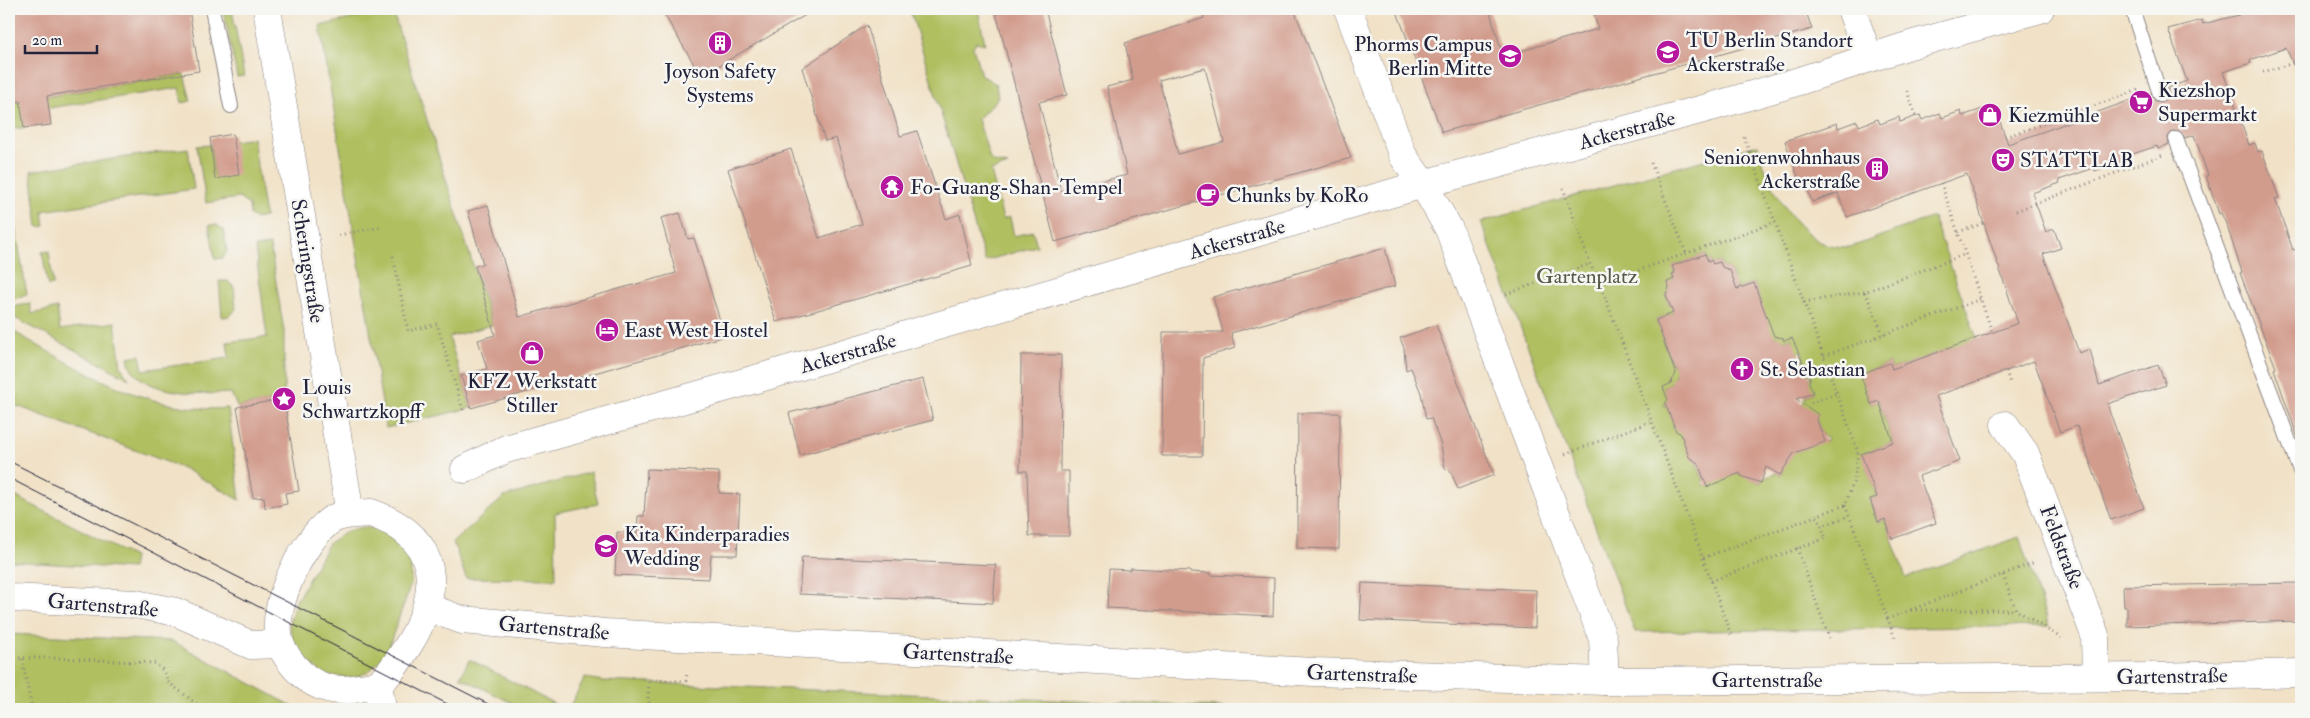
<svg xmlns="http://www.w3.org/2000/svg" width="2310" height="718" viewBox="0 0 2310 718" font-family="'IM FELL Double Pica',serif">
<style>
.green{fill:#b0bf61;stroke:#69704e;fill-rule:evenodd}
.building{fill:#d29c8d;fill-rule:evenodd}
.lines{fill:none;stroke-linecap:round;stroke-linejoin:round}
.service-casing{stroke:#8a8281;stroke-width:16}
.minor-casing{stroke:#8a8281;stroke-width:29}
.tertiary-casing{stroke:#8a8281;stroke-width:29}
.path{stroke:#8a8281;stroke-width:3;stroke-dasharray:1 4;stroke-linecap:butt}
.service{stroke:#fff;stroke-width:14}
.minor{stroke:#fff;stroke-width:28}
.tertiary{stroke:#fff;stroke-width:28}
.tram{stroke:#22223b;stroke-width:1}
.labels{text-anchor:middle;stroke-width:5;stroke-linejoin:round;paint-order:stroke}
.poi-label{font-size:21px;fill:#22223b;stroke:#f6f6f2;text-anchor:start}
.street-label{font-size:21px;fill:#22223b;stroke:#f6f6f2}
.park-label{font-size:21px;fill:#545948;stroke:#f6f6f2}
</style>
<rect width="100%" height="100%" fill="#f6f6f2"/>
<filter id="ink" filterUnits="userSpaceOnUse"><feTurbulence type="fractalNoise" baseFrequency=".02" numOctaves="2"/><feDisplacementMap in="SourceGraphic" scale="10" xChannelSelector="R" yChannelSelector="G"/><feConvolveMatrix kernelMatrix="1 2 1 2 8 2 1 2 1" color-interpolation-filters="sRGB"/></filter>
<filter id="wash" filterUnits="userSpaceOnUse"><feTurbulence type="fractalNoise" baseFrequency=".0096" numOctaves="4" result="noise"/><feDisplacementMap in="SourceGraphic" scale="20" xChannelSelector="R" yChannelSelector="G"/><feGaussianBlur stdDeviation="1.12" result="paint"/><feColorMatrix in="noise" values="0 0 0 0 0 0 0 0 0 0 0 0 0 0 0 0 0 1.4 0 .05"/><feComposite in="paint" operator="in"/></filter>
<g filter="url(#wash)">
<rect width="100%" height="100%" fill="#f1e2c7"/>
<g class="green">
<path d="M223 9H232L244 76 237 77Z"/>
<path d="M392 9 492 325 449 337 471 408 386 428 320 26Z"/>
<path d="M910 9H978L985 44 976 42 973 47 981 75 996 84 998 98 978 119 990 159 993 162 1008 165 991 171 1003 219 1010 217 1014 236 1033 231 1037 246 985 261Z"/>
<path d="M184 74 191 101 182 103 179 88 49 108 24 128H9V103Z"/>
<path d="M253 138 265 217 256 219 250 215 249 205 239 198 206 203 197 146 211 145 215 178 234 141Z"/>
<path d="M1758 145C1766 179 1787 220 1817 240 1826 246 1840 247 1851 247L1933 217 1977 339 1892 369 1890 363 1861 374 1871 404 1879 401 1893 442 1862 454 1877 497 1870 500 1878 522 1885 519 1906 578 2019 537 2049 626 1635 632 1481 222ZM1705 254 1708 261 1711 260 1713 264 1720 262 1722 267 1730 270 1734 279 1729 284 1732 286 1736 285 1737 289 1754 283 1773 337 1776 336 1784 341 1792 338 1796 355 1801 351 1803 353 1802 356 1808 373 1812 376 1811 378 1809 377V389H1811L1813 393 1804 397 1805 400 1802 404 1818 415 1816 418 1822 435 1827 437 1826 441 1822 439 1796 449 1794 453 1789 451 1780 470 1783 472 1780 475 1777 473 1762 479 1761 483 1740 474 1739 471 1737 475 1732 473 1708 482 1706 486 1703 484 1704 481 1681 426 1675 430 1672 428 1674 425 1667 407 1664 405 1666 402H1671L1663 387 1672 383 1675 374 1678 373 1675 364 1672 365 1663 340 1665 339 1661 325 1658 326 1656 320 1673 313 1672 310 1676 305 1669 304 1666 295 1674 279 1672 274 1675 273 1673 266Z"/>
<path d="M188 148 194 189 43 211 45 226 38 227 31 171Z"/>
<path d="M9 191 27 294 9 301Z"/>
<path d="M209 225H217L224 230 227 251 223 258 215 259Z"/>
<path d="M270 245 284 331V399L237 407 231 393C202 395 131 395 128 357L140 355 143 370 229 358 227 342 267 337 255 247Z"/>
<path d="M49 251 53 285 48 286 42 252Z"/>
<path d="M219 281H228L234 287 236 309 230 316 222 317Z"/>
<path d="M30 304 32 314 57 308 60 330 115 322 121 367 129 379 13 317 12 311 16 306Z"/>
<path d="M9 329C77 367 147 415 228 408L240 500 183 468 9 403Z"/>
<path d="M591 472 598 504 555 513 556 579 466 578 453 542 504 497Z"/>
<path d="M9 493 134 557 132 569 9 561Z"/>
<path d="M363 527 377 529 396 538 411 560V584L387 651 379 662 368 672 353 678 324 675 295 650 289 624 295 603 329 543 347 531Z"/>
<path d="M9 634 172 641 298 709H9Z"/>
<path d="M469 660H471L564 709H524L460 677Z"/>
<path d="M585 678 603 681 1264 709H568Z"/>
</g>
<g id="blocks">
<g class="building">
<path d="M9 9H189L199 71 47 96 51 125 24 128 20 101 9 103Z"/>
<path d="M661 9H816L701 76Z"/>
<path d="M995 9H1045L1067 95 1039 102 1061 191 1127 175 1107 87 1133 80 1125 43 1204 18 1202 9H1294L1351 158 1055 242ZM1205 68 1224 142 1178 154 1159 80Z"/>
<path d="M1396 9H1489L1503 56 1598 29 1593 9H1805L1812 29 1442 132Z"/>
<path d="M2237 9H2301V82L2286 48 2250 60 2251 63 2223 72 2249 145 2255 143 2258 152 2262 151 2279 198 2275 199 2293 250 2296 249 2301 262V438H2298L2274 369 2276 368 2240 273 2242 272 2227 226 2221 213 2219 214 2206 176 2208 175 2194 135 2185 138 2181 132 2173 131 2168 137 2169 144 2158 149 2157 146 2121 158 2122 161 2095 171 2094 168 2059 180 2060 183 2032 193 2046 232 2054 229 2061 248 2043 254 2079 353 2090 349 2099 385 2158 365 2166 385 2107 404 2144 508 2111 520 2077 426 2060 432 2034 361 1936 396 1960 461 1919 476 1936 523 1892 539 1885 519 1878 522 1870 499 1877 497 1861 454 1893 442 1879 401 1871 404 1860 374 1890 363 1892 369 2018 323 1967 174 1847 217 1838 193 1812 202 1804 179 1799 180 1785 141 1837 123 1838 128 1857 121 1859 126 1878 119 1880 124 1899 117 1900 122 1920 115 1922 120 1940 113 1942 118 1961 111 1962 116 1994 105 2008 144 2151 93 2155 101 2162 102 2168 96 2167 88 2187 81 2168 29 2202 20 2203 24 2239 15Z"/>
<path d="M867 25 900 136 917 131 946 219 960 214 972 266 776 322 728 169 791 149 819 238 862 224 836 138 825 141 802 68Z"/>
<path d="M233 134 239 175 215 179 210 138Z"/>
<path d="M488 205 519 317 676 273 661 218 680 213 688 239 694 238 725 336 471 408 461 376 487 369 478 340 495 335 475 266 483 264 468 211Z"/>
<path d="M1385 248 1395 286 1231 333 1235 348 1203 358 1202 456H1162L1163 332H1223L1213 297Z"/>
<path d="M1705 254 1708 261 1711 260 1713 264 1720 262 1722 267 1730 270 1737 289 1754 283 1774 336 1783 338 1784 341 1792 338 1810 379 1809 382 1813 393 1796 399 1819 415 1816 418 1825 442 1794 453 1780 475 1766 467 1761 483 1741 476 1740 473 1707 487 1698 463 1689 457 1681 434 1676 431 1665 403 1668 400 1663 387 1672 383 1671 380 1676 374 1656 320 1673 313 1666 295 1669 287 1667 282 1674 279 1672 274 1675 273 1672 266Z"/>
<path d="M1436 325 1494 475 1458 489 1450 470 1445 469 1441 445 1431 418 1426 419 1421 393 1411 368 1406 370 1404 348 1400 338Z"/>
<path d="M1021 355H1061L1060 471H1069V536H1029L1027 471H1020Z"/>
<path d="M923 379 933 420 800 455 789 413Z"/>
<path d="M284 399 299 491 285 493 287 504 265 508 264 497 253 498 237 407Z"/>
<path d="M1298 413H1340L1339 549 1297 548Z"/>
<path d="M647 469 719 472V493L740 494 737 555H711L709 579 615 575 617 532 637 533 638 516H644Z"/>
<path d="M802 557 996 565 993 603 799 594Z"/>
<path d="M1130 568 1190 571V572L1211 573V575L1274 578 1273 616 1107 608 1109 569 1130 570Z"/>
<path d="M1362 583 1536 590 1535 628 1360 620Z"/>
<path d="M2301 583V621L2127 626V607H2124L2123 586Z"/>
</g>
</g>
</g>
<g filter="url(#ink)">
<use href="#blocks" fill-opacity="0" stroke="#8a8281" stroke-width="1"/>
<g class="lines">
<g class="service-casing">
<g id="service">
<path d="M212 9 231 106"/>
<path d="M2132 9 2160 94"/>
<path d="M2176 139 2301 473"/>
</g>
</g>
<g class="minor-casing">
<g id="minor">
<path d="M1348 9 1403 156 1423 184 1449 229 1603 639 1605 681"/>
<path d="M1851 9 1869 58"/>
<path d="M2005 425 2025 453 2095 635 2096 677"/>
<path d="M465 469 506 449 763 377 1423 184 1711 107 1793 83 1910 45 2040 9"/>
<path d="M9 598 136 604 176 612 251 645 280 644"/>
</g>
</g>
<g class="tertiary-casing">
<g id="tertiary">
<path d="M267 9 350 514"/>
<path d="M371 513C442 538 443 592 406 649 400 658 387 679 377 684 373 687 364 687 359 688 324 696 298 678 282 648 265 615 302 540 331 520 342 513 358 514 371 513Z"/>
<path d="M427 607 462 620 605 633 1314 672 1605 681 2156 677 2301 673"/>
<path d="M378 684 382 709"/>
</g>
</g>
<g class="path">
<path d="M2263 72 2297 62 2301 74"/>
<path d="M1907 91 1916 116"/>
<path d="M1744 137 1775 222"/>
<path d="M2005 137 2139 90"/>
<path d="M1651 163 1686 253"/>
<path d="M1941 183 1992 332"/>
<path d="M1563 188 1590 264 1600 284"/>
<path d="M2016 211 2163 155"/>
<path d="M1958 232 1984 223"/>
<path d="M339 235 381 227"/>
<path d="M393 256 408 331 437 324 463 410"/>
<path d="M1865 292 1883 334"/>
<path d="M1506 294 1590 264"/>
<path d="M1804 302 1865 292 1966 254"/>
<path d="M1824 356 1981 299"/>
<path d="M2006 371 2010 383"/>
<path d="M1811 403 1837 393"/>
<path d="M1565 454 1652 421"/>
<path d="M1845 505 1703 558 1600 284 1775 222 1858 452 1854 481 1845 505 1895 638"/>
<path d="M1821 526 1849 516"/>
<path d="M1797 548 1829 638"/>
<path d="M1703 558 1732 638"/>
<path d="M2003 575 2016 610 2061 638"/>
<path d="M1711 581 1826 538 1817 516"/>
<path d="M1911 610H2016"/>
<path d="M1887 619 2035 562"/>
<path d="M9 658H61L155 663 164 671 168 682 198 705V709"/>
<path d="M22 659 32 709"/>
<path d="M33 709 70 703"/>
<path d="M662 709 651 706 648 700 649 680 686 681 687 672"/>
</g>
<use href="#service" class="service"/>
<use href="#minor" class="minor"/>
<use href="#tertiary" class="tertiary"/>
<g class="tram">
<path d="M9 461 498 709"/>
<path d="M9 478 457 709"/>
</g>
</g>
</g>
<defs>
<g id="building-disc" transform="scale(1.25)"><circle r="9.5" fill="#b5179e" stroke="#f6f6f2"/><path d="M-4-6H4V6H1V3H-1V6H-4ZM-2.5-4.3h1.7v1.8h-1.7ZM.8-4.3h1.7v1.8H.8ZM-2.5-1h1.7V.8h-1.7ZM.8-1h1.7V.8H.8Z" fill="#fff"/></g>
<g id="university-disc" transform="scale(1.25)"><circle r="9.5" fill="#b5179e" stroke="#f6f6f2"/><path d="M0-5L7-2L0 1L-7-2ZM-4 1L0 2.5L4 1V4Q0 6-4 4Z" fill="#fff"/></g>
<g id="school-disc" transform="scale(1.25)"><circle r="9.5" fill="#b5179e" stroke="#f6f6f2"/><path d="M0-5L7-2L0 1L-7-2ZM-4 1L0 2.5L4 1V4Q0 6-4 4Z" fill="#fff"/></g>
<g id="supermarket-disc" transform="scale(1.25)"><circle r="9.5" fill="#b5179e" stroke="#f6f6f2"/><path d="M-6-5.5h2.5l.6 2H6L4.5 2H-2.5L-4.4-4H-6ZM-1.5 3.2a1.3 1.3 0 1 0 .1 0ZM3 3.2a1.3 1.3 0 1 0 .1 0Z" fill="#fff"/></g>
<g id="shop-disc" transform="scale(1.25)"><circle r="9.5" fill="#b5179e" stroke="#f6f6f2"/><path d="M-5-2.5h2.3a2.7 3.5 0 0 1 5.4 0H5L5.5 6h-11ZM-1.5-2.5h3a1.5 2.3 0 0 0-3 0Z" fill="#fff"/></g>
<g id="theatre-disc" transform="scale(1.25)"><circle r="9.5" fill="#b5179e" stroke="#f6f6f2"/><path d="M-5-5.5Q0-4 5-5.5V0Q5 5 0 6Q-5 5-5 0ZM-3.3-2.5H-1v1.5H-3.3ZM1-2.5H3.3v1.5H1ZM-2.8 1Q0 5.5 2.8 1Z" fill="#fff"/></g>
<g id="temple-disc" transform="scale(1.25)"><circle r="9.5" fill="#b5179e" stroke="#f6f6f2"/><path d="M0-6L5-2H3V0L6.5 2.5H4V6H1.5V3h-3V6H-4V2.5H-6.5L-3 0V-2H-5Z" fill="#fff"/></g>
<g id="cafe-disc" transform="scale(1.25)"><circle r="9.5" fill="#b5179e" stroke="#f6f6f2"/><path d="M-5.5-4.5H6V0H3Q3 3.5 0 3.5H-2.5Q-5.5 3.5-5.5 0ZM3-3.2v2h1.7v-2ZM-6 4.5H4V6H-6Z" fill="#fff"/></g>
<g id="hotel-disc" transform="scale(1.25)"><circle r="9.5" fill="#b5179e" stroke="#f6f6f2"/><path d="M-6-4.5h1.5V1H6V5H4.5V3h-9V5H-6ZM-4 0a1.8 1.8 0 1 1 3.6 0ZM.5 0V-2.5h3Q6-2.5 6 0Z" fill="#fff"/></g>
<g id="church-disc" transform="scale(1.25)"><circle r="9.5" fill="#b5179e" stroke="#f6f6f2"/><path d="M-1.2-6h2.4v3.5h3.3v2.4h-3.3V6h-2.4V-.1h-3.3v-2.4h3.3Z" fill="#fff"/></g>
<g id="sight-disc" transform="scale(1.25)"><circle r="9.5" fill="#b5179e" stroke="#f6f6f2"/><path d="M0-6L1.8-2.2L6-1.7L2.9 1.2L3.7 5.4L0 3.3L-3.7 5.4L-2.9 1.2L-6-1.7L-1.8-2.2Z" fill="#fff"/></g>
</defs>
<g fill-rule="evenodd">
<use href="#building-disc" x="720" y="43"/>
<use href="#university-disc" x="1668" y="52"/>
<use href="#school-disc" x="1510" y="56"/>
<use href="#supermarket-disc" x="2141" y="102"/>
<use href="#shop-disc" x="1990" y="115"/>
<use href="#theatre-disc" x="2003" y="160"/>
<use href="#building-disc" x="1877" y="169"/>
<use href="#temple-disc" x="892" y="187"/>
<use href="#cafe-disc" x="1208" y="195"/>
<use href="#hotel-disc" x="607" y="330"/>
<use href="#shop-disc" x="532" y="353"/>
<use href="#church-disc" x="1742" y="369"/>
<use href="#sight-disc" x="284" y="399"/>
<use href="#school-disc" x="606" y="546"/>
</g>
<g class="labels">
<g class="poi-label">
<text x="1686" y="47">TU Berlin Standort<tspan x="1686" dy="24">Ackerstraße</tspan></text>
<text x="1492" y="51" text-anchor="end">Phorms Campus<tspan x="1492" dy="24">Berlin Mitte</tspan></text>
<text x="720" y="78" text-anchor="middle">Joyson Safety<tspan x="720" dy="24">Systems</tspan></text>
<text x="2158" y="97">Kiezshop<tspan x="2158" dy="24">Supermarkt</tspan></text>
<text x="2008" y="122">Kiezmühle</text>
<text x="1860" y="164" text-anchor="end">Seniorenwohnhaus<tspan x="1860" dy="24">Ackerstraße</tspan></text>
<text x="2020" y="167">STATTLAB</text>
<text x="910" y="194">Fo-Guang-Shan-Tempel</text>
<text x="1226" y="202">Chunks by KoRo</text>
<text x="624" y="337">East West Hostel</text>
<text x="1760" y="376">St. Sebastian</text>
<text x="532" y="388" text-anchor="middle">KFZ Werkstatt<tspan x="532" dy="24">Stiller</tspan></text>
<text x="302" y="394">Louis<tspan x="302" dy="24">Schwartzkopff</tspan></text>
<text x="624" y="541">Kita Kinderparadies<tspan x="624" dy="24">Wedding</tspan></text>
</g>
<g class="street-label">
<text transform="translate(1627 130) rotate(-15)" y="7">Ackerstraße</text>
<text transform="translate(1237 239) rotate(-16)" y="7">Ackerstraße</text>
<text transform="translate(308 261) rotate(81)" y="7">Scheringstraße</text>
<text transform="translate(848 353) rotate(-16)" y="7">Ackerstraße</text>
<text transform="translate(2062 547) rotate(69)" y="7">Feldstraße</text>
<text transform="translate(103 605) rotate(5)" y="7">Gartenstraße</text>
<text transform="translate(554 628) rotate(5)" y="7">Gartenstraße</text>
<text transform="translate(958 654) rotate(3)" y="7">Gartenstraße</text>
<text transform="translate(1362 674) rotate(2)" y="7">Gartenstraße</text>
<text transform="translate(2172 676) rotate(-1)" y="7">Gartenstraße</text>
<text x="1767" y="687">Gartenstraße</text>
</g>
<g class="park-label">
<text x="1587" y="283">Gartenplatz</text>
</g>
</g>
<rect width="2310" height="718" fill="none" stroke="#f6f6f2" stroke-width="30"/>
<path d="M25 45v8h72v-8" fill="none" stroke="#22223b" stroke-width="2.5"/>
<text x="32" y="45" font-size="15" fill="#22223b" stroke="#f6f6f2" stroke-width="4" paint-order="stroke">20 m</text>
</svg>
